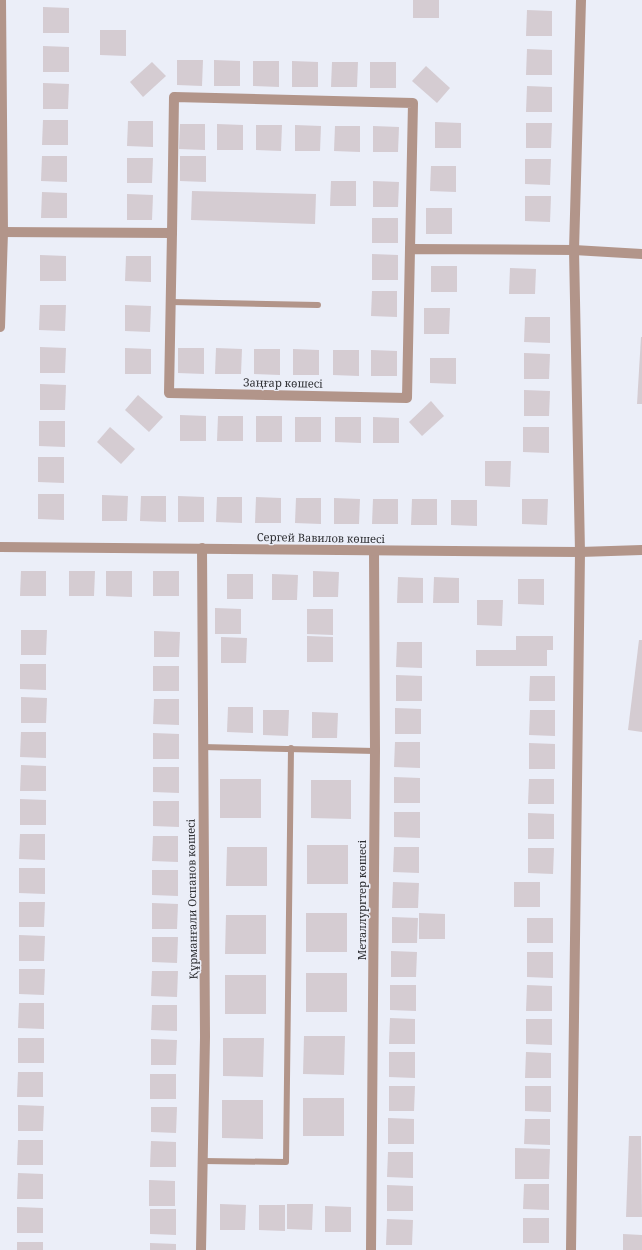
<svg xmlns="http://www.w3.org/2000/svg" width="642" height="1250" viewBox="0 0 642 1250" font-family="'Noto Serif',serif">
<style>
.building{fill:#d5ccd2}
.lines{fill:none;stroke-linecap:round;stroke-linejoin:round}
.service{stroke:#b2958a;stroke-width:6}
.minor{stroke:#b2958a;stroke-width:10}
.tertiary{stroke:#b2958a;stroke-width:10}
.labels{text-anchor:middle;stroke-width:3;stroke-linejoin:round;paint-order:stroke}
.street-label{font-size:11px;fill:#2e2f33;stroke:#ebeef8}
</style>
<rect width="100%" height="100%" fill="#ebeef8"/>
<g class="building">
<rect x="413" y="0" width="26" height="18"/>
<path d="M43 7 69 8V33H43Z"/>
<path d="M527 10 552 11V36H526Z"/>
<path d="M100 30H126V56L100 55Z"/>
<path d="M43 46 69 47V72H43Z"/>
<path d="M527 49 552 50V75H526Z"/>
<path d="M177 60H203L202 86 177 85Z"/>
<path d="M214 60 240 61V86H214Z"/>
<path d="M253 61H279V87L253 86Z"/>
<path d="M292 61 318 62V87H292Z"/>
<path d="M152 62 166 76 143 97 130 82Z"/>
<path d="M332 62H358L357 87H331Z"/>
<rect x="370" y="62" width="26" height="26"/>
<path d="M426 66 450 88 437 103 412 81Z"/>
<path d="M43 83 69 84 68 109H43Z"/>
<path d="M527 86 552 87V112H526Z"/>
<path d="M43 120H68V145H42Z"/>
<path d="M128 121H153V147L127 146Z"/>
<path d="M435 122 461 123V148H435Z"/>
<path d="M526 123H552L551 148H526Z"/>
<path d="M180 124H205V150L179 149Z"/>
<path d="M217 124 243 125V150H217Z"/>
<path d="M256 125H282L281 151 256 150Z"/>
<path d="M295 125 321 126 320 151H295Z"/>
<path d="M335 126H360V152L334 151Z"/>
<path d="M373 126 399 127 398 152H373Z"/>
<path d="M42 156H67V182L41 181Z"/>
<path d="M180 156H206V182L180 181Z"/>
<path d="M127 158H153L152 183H127Z"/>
<path d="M525 159H551L550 185 525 184Z"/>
<path d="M431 166H456V192L430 191Z"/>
<path d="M331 181H356V206H330Z"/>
<path d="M373 181 399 182 398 207H373Z"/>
<path d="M192 191 316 194 315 224 191 220Z"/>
<path d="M42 192 67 193V218H41Z"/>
<path d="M127 194 153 195 152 220H127Z"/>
<path d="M525 196H551L550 222 525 221Z"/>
<rect x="426" y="208" width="26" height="26"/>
<rect x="372" y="218" width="26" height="25"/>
<path d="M372 254 398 255V280H372Z"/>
<path d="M40 255 66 256V281H40Z"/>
<path d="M126 256H151V282L125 281Z"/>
<rect x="431" y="266" width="26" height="26"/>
<path d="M510 268 536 269 535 294H509Z"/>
<path d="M372 291H397V317L371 316Z"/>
<path d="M40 305H66L65 331 39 330Z"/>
<path d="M125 305 151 306 150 332 125 331Z"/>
<path d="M424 308H450L449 334H424Z"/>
<path d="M525 317H550V343L524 342Z"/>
<path d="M641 337H642V404H637Z"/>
<path d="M40 347 66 348 65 373H40Z"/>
<path d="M125 348 151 349V374H125Z"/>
<path d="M178 348H204V374L178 373Z"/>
<path d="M216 348 242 349 241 374H215Z"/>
<path d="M254 349H280V375L254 374Z"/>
<path d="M293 349 319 350V375H293Z"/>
<path d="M333 350H359V376L333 375Z"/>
<path d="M371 350 397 351V376H371Z"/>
<path d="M524 353 550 354 549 379H524Z"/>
<path d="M430 358H456V384L430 383Z"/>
<path d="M40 384 66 385 65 410H40Z"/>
<path d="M524 390 550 391 549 416H524Z"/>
<path d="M138 395 163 417 149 432 125 410Z"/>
<path d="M431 401 444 416 422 436 409 422Z"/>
<path d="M180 415 206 416V441H180Z"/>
<path d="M218 416H243V441H217Z"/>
<rect x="256" y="416" width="26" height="26"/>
<rect x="295" y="417" width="26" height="25"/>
<path d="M335 417H361V443L335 442Z"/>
<path d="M373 417 399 418V443H373Z"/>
<path d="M39 421H65V447L39 446Z"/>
<path d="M110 427 135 449 121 464 97 442Z"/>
<path d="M523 427H549V453L523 452Z"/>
<path d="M38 457H64V483L38 482Z"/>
<path d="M485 461H511L510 487 485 486Z"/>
<path d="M38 494H64V520L38 519Z"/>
<path d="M102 495 128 496 127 521H102Z"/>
<path d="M141 496H166V522L140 521Z"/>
<path d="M178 496 204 497V522H178Z"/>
<path d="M217 497H242V523L216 522Z"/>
<path d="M256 497 281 498V523H255Z"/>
<path d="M296 498H321V524L295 523Z"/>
<path d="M334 498 360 499 359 524H334Z"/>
<path d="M373 499H398V524H372Z"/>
<path d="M412 499H437V525H411Z"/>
<path d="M522 499H548L547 525 522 524Z"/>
<path d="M451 500H477V526L451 525Z"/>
<path d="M21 571H46V596H20Z"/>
<path d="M69 571H95L94 596H69Z"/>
<path d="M106 571H132V597L106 596Z"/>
<rect x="153" y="571" width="26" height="25"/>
<path d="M313 571 339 572 338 597H313Z"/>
<rect x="227" y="574" width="26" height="25"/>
<path d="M272 574 298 575 297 600H272Z"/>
<path d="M398 577 423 578V603H397Z"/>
<path d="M434 577 459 578V603H433Z"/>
<path d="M518 579H544V605L518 604Z"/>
<path d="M477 600H503L502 626 477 625Z"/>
<path d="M215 608 241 609V634H215Z"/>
<path d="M307 609H333V635L307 634Z"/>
<path d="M21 630H47L46 655H21Z"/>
<path d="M154 631 180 632 179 657H154Z"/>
<path d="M307 636 333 637V662H307Z"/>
<path d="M516 636H553V650H547V666H476V650H516Z"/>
<path d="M221 637 247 638 246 663H221Z"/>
<path d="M639 640H642V732L628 730Z"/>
<path d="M397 642H422V668L396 667Z"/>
<path d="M20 664H46V690L20 689Z"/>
<rect x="153" y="666" width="26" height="25"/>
<path d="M396 675 422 676V701H396Z"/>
<path d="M530 676H555V701H529Z"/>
<path d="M21 697 47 698 46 723H21Z"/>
<path d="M154 699H179V725L153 724Z"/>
<path d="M228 707H253V733L227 732Z"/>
<path d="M395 708 421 709V734H395Z"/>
<path d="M263 710H289L288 736 263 735Z"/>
<path d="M530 710H555V736L529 735Z"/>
<path d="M312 712 338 713 337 738H312Z"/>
<path d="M21 732H46V758L20 757Z"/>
<path d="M153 733 179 734V759H153Z"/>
<path d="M395 742H420V768L394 767Z"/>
<path d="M529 743 555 744V769H529Z"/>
<path d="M21 765 46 766V791H20Z"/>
<path d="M153 767H179V793L153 792Z"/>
<path d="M394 777 420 778V803H394Z"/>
<rect x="220" y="779" width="41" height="39"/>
<path d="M529 779H554V804H528Z"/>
<path d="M311 780H351V819L311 818Z"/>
<path d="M20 799 46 800V825H20Z"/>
<path d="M153 801H179V827L153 826Z"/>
<path d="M394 812H420V838L394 837Z"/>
<path d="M528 813 554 814V839H528Z"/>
<path d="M20 834H45V860L19 859Z"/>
<path d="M153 836H178V862L152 861Z"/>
<rect x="307" y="845" width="41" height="39"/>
<path d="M227 847H267V886H226Z"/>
<path d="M394 847H419V873L393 872Z"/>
<path d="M528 848H554L553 874 528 873Z"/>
<path d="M19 868H45V894L19 893Z"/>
<path d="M152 870H178V896L152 895Z"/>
<path d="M393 882 419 883 418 908H392Z"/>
<rect x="514" y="882" width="26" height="25"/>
<path d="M19 902H45L44 927H19Z"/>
<path d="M152 903 178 904 177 929H152Z"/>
<rect x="306" y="913" width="41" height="39"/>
<path d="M419 913 445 914V939H419Z"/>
<path d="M226 915H266V954H225Z"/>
<path d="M392 917 418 918 417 943H392Z"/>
<rect x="527" y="918" width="26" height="25"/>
<path d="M19 935 45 936 44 961H19Z"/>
<path d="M152 937H178L177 963 152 962Z"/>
<path d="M391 951 417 952 416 977H391Z"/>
<path d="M527 952H553V978L527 977Z"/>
<path d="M19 969H45L44 995 19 994Z"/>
<path d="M152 971H178L177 997 151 996Z"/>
<rect x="306" y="973" width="41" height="39"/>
<rect x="225" y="975" width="41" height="39"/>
<path d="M390 985H416V1011L390 1010Z"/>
<path d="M527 985 552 986V1011H526Z"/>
<path d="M19 1003H44V1029L18 1028Z"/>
<path d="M152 1005H177V1031L151 1030Z"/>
<path d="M390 1018 415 1019V1044H389Z"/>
<path d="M526 1019H552V1045L526 1044Z"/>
<path d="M304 1036H345L344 1075 303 1074Z"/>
<rect x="18" y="1038" width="26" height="25"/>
<path d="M223 1038H264L263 1077 223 1076Z"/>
<path d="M151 1039 177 1040 176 1065H151Z"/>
<path d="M389 1052H415V1078L389 1077Z"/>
<path d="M526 1052 551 1053V1078H525Z"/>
<path d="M18 1072H43V1097H17Z"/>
<rect x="150" y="1074" width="26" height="25"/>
<path d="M389 1086H415L414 1111H389Z"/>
<path d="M525 1086H551V1112L525 1111Z"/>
<rect x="303" y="1098" width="41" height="38"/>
<path d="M222 1100H263V1139L222 1138Z"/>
<path d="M18 1105 44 1106 43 1131H18Z"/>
<path d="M151 1107H177L176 1133 151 1132Z"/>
<path d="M388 1118 414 1119V1144H388Z"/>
<path d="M525 1119H550V1145L524 1144Z"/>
<path d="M629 1136H641L642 1217H626Z"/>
<path d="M18 1140H43V1165H17Z"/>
<path d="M151 1141 176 1142V1167H150Z"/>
<path d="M515 1148 550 1149 549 1179H515Z"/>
<path d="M388 1152H413V1178L387 1177Z"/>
<path d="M18 1173 43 1174V1199H17Z"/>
<path d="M149 1180 175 1181V1206H149Z"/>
<path d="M524 1184H549V1210L523 1209Z"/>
<path d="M387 1185 413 1186V1211H387Z"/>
<path d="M220 1204 246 1205 245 1230H220Z"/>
<path d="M287 1204H313L312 1230 287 1229Z"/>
<path d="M259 1205H285V1231L259 1230Z"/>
<path d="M325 1206 351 1207V1232H325Z"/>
<path d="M17 1207 43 1208V1233H17Z"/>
<path d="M150 1209H176V1235L150 1234Z"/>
<rect x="523" y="1218" width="26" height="25"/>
<path d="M387 1219 413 1220 412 1245H386Z"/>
<path d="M623 1234 642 1235V1250H623Z"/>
<rect x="17" y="1242" width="26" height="8"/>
<path d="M150 1243 176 1244V1250H150Z"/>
</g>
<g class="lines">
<g class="service">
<path d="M170 302 318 305"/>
<path d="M202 747 375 751"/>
<path d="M203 1161 286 1162 291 748"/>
</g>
<g class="minor">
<path d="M0 232 172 233 174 97 413 103 410 249"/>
<path d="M172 233 169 393 407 398 410 249 574 250 642 254"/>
<path d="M201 1250 205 1037 202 548"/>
<path d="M371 1250 375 751 374 551"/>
<path d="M571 1250 580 552 574 250 581 0"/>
</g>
<g class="tertiary">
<path d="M0 327 3 232 1 0"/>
<path d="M0 547 580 552 642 550"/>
</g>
</g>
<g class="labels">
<g class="street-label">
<text transform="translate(283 383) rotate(1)" y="4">Заңғар көшесі</text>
<text transform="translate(321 538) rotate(1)" y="4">Сергей Вавилов көшесі</text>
<text transform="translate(192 899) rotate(-91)" y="4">Құрманғали Оспанов көшесі</text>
<text transform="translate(362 900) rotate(-90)" y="4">Металлургтер көшесі</text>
</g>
</g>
</svg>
